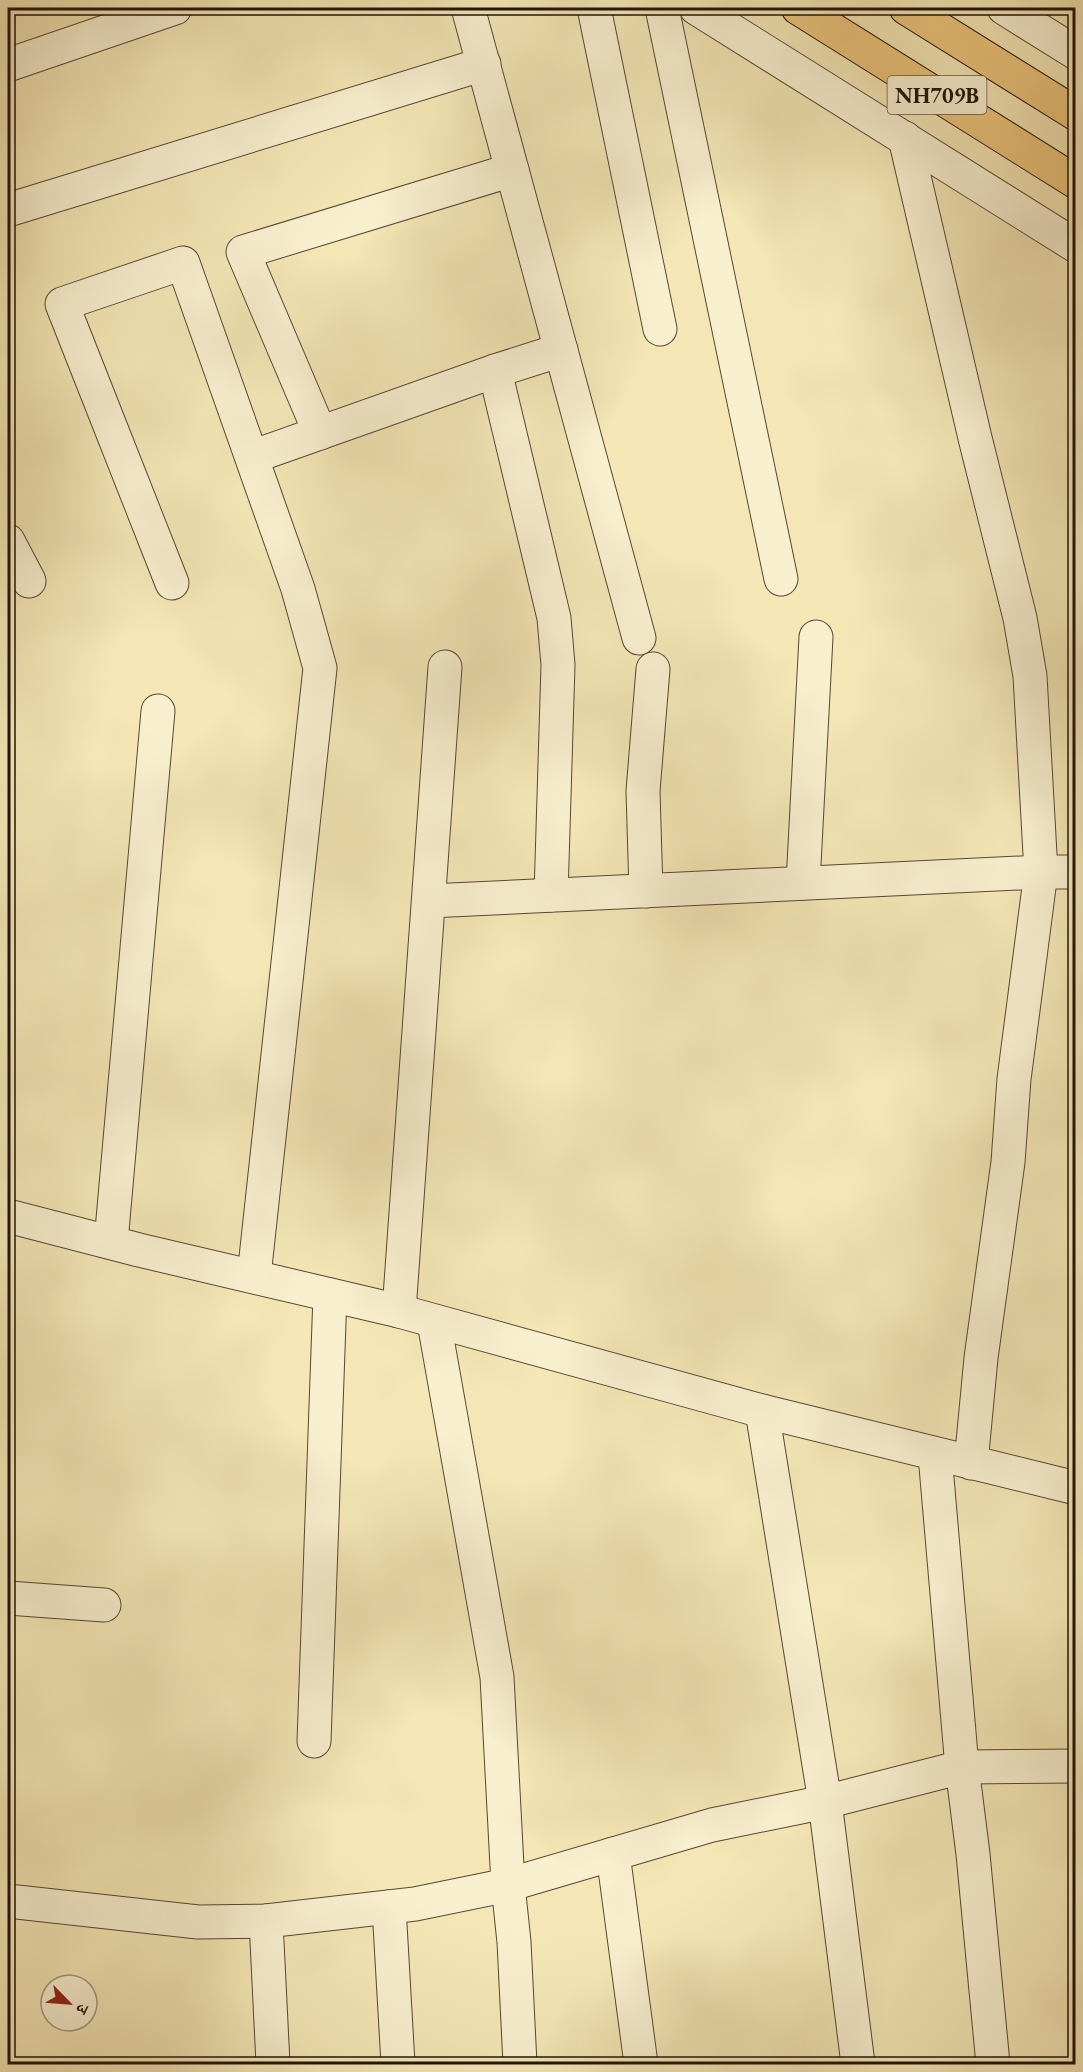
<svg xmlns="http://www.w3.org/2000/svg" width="1083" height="2072" viewBox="0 0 1083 2072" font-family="'EB Garamond','Noto Serif Devanagari',serif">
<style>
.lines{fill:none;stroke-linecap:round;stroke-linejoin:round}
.minor-casing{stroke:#544834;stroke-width:35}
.tertiary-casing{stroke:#544834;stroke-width:35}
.motorway-casing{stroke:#1f1409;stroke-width:35}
.minor{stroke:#f8efcf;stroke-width:33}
.tertiary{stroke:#f8efcf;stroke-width:33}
.motorway{stroke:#eac37a;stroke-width:33}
.labels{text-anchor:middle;stroke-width:5;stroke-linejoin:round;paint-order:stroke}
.shield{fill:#f8efcf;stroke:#605644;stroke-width:1.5}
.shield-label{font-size:22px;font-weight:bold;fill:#1f1409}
</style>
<rect width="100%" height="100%" fill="#f4e6b5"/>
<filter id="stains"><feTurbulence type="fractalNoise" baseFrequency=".00333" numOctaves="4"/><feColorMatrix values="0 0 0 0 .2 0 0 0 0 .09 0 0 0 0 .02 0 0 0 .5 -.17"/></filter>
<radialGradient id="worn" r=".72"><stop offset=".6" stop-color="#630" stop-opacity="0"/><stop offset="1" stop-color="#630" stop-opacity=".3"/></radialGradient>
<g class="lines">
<g class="minor-casing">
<g id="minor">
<path d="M468 8 639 638"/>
<path d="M594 8 660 329"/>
<path d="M662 8 781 579"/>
<path d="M8 65 175 8"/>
<path d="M905 138 975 438 1020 618 1030 676 1041 872 1014 1079 1008 1162 981 1358 971 1463"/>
<path d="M8 210 484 64"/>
<path d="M320 433 243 252 512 170"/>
<path d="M252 457 495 371"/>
<path d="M8 541 29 581"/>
<path d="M172 583 62 304 183 263 298 589 320 668 254 1276"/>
<path d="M803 883 816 637"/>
<path d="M646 891 643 791 653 669"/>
<path d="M551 895 558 665 554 618 495 371 561 350"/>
<path d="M429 901 1041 872H1076"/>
<path d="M111 1242 158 711"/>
<path d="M399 1311 445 667"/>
<path d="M434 1322 497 1677 508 1885 514 1942 520 2064"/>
<path d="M762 1411 825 1802 858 2064"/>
<path d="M935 1455 962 1767 973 1854 993 2064"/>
<path d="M8 1598 104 1605"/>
<path d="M314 1741 330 1295"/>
<path d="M613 1854 641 2064"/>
<path d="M8 1901 198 1922 266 1921 415 1904 508 1885 712 1825 825 1802 962 1767 1076 1766"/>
<path d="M389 1907 398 2064"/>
<path d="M266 1921 273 2064"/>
</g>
</g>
<g class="tertiary-casing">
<g id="tertiary">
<path d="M696 8 1076 246"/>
<path d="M1004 8 1076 53"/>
<path d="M8 1216 139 1250 399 1311 762 1411 1076 1488"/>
</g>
</g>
<g class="motorway-casing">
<g id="motorway">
<path d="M798 8 1076 182"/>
<path d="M906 8 1076 114"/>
</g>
</g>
<use href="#minor" class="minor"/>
<use href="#tertiary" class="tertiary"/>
<use href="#motorway" class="motorway"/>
</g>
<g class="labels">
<rect class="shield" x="887.5" y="76" width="99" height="38" rx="4.5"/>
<g class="shield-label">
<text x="937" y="103">NH709B</text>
</g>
</g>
<rect width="1083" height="2072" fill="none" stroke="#f4e6b5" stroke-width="30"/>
<rect x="9" y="9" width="1065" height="2054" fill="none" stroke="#1f1409" stroke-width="3"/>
<rect x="15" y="15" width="1053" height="2042" fill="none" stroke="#1f1409" stroke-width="1.5"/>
<g transform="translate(69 2003) rotate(115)"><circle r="28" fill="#f8efcf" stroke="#a19780" stroke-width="1.5"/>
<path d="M0-4.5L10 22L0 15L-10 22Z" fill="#8f2418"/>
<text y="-9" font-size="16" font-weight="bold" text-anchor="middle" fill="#1f1409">उ</text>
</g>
<rect width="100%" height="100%" filter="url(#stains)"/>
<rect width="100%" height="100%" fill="url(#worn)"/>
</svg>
